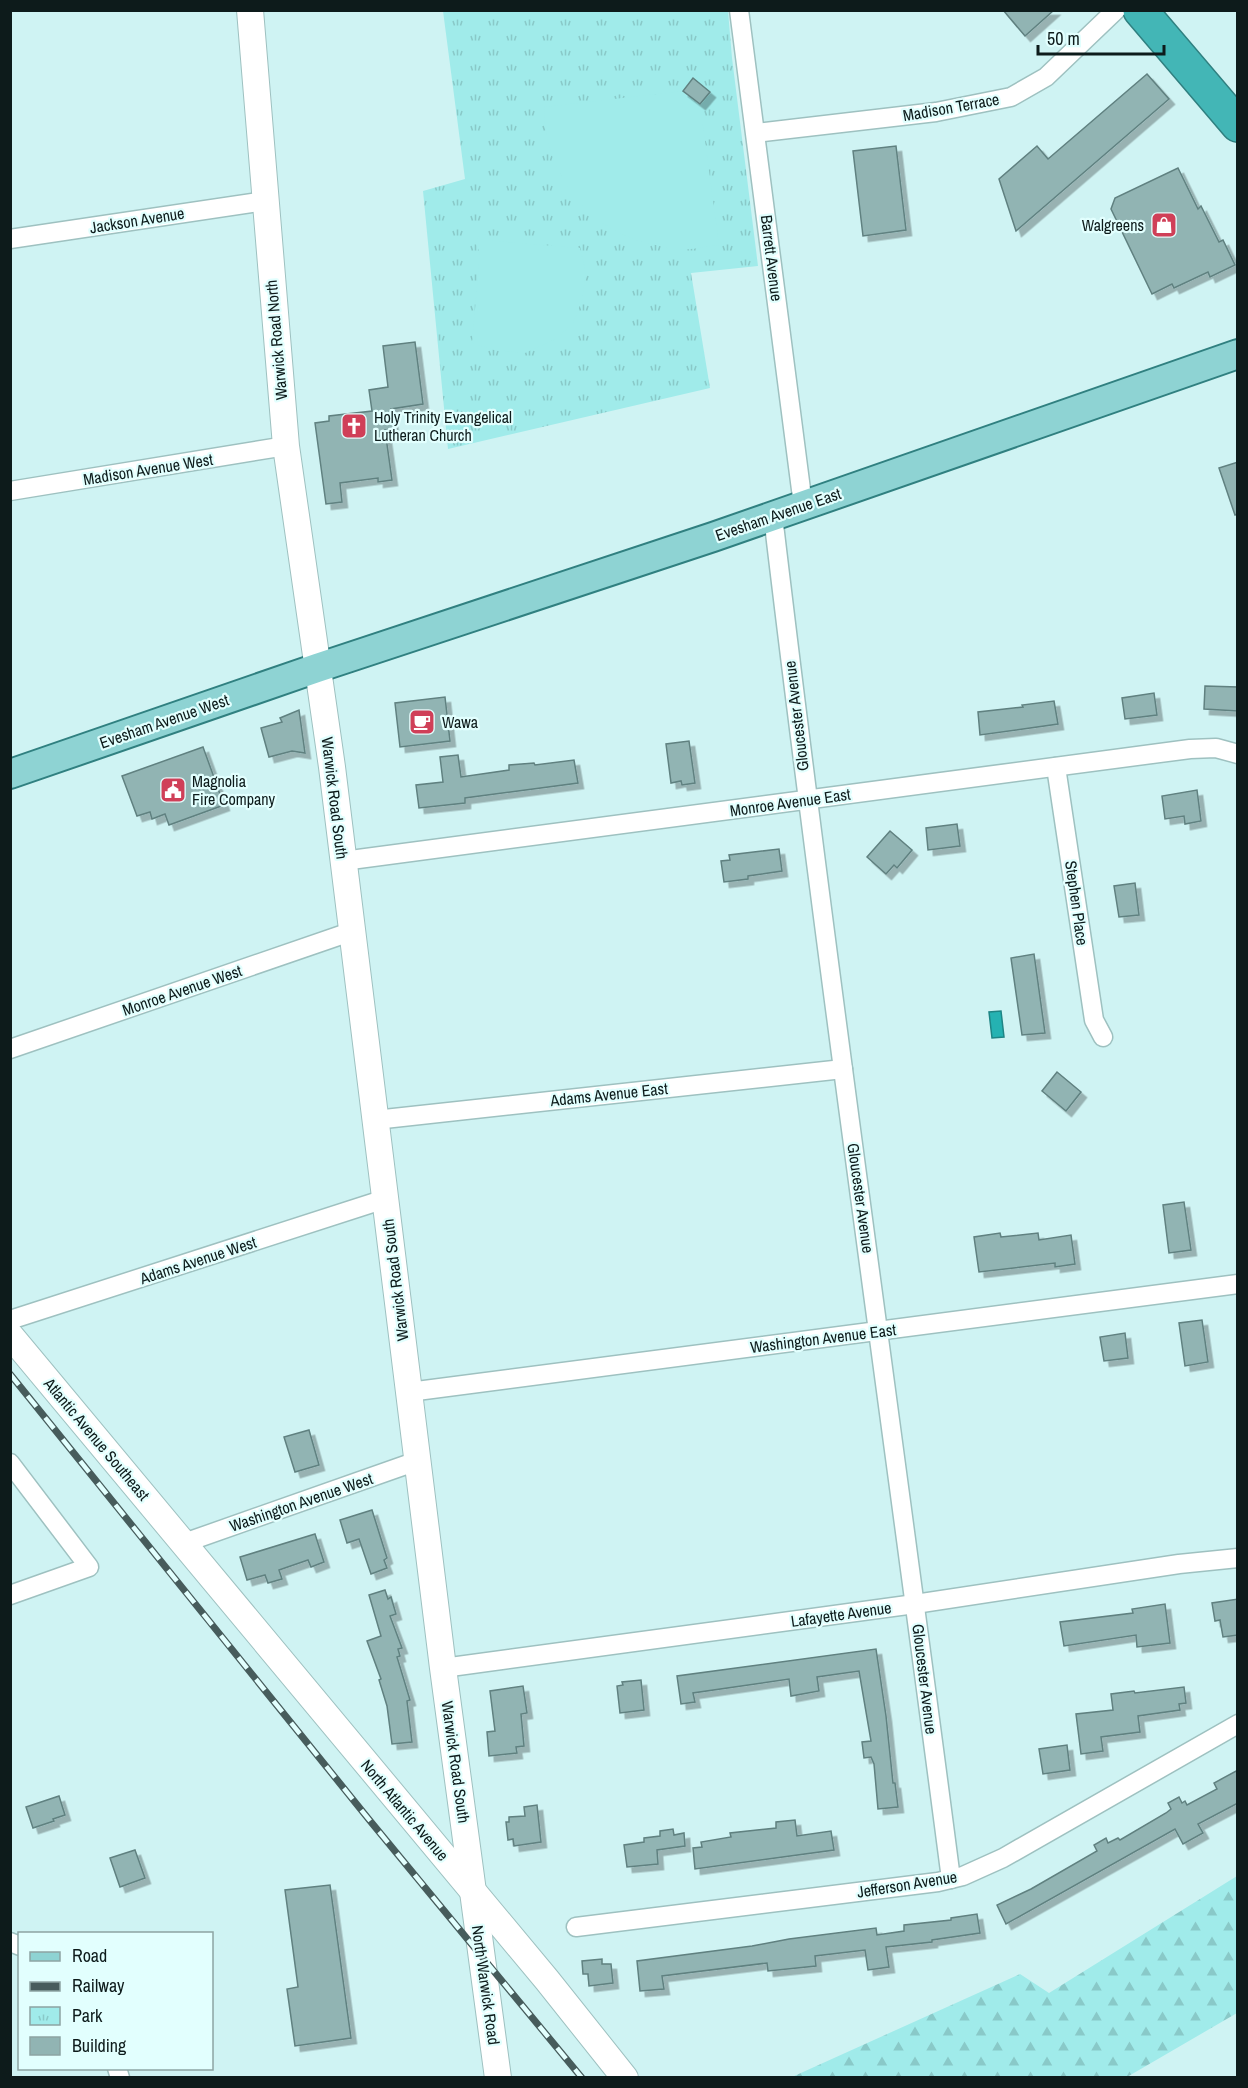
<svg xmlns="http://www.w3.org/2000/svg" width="1248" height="2088" viewBox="0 0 1248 2088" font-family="'Archivo Narrow',sans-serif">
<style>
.forest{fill:url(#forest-firs)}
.park{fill:url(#park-tufts)}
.garden{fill:#a0ebea}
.water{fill:#25b2b2;stroke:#1e8585;stroke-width:1.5}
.building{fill:#91b4b3;stroke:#608180;stroke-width:1.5;filter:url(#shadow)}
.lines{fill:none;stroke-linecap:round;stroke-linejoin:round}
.street-casing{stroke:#9ec1c0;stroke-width:21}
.secondary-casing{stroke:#9ec1c0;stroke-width:28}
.primary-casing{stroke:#308080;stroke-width:32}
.highway-casing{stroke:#308080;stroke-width:36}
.street{stroke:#fff;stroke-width:18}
.secondary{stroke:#fff;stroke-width:26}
.primary{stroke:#8ed3d3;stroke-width:28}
.highway{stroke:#43b6b6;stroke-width:33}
.rail-casing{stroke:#475c5c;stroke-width:7}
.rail{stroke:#e2fffe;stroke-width:4.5;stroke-dasharray:14;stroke-linecap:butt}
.labels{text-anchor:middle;stroke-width:4.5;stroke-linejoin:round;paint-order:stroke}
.street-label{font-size:16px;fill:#0d1b1b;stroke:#e2fffe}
.poi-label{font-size:16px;fill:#0d1b1b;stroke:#e2fffe;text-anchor:start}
</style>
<defs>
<pattern id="forest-firs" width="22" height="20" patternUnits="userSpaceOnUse" patternTransform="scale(1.5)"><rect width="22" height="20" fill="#a0ebea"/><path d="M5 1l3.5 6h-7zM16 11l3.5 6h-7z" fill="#89c9c8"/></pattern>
<pattern id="park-tufts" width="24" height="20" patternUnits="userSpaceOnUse" patternTransform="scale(1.5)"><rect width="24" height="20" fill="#a0ebea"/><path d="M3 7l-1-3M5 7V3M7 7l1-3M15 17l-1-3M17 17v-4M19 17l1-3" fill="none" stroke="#89c9c8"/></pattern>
<filter id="shadow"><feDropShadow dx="5.5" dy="5.5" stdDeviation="0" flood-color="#0004"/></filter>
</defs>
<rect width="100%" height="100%" fill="#cff3f3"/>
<path class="forest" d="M1237 1876V2013L1127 2077H787H792L1020 1974 1049 1993Z"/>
<path class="park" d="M443 11H728L732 58 758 266 691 273 710 388 448 449 423 191 465 179Z"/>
<g class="garden">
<path d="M683 91 700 104 719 245C706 246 692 250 678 250 671 249 663 247 656 245 589 233 544 174 544 107Z"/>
<path d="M482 234 488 235 493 241 580 248 586 273 582 300 573 323 556 339 525 353 494 350 472 343 480 253 475 242 478 237Z"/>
</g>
<path class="water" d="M1001 1011 1004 1037 992 1038 989 1012Z"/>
<g class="building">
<path d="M1003 10H1054L1025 36Z"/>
<path d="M1147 74 1169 99 1016 231 999 179 1037 146 1048 159Z"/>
<path d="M693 78 710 92 700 104 683 91Z"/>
<path d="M896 146 906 230 863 236 853 151Z"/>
<path d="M1178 168 1198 209 1201 206 1219 242 1223 240 1235 265 1210 277 1208 272 1174 288 1172 284 1152 294 1111 209 1115 198Z"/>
<path d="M415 342 423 404 391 409 393 429 385 430 392 480 378 482V478L340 483 342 502 326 504 315 423 329 421V416L372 411 369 390 388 387 383 346Z"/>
<path d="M1238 462V514L1235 515 1219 468Z"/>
<path d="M1205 686 1238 687V711L1204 709Z"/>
<path d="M1154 693 1157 715 1125 719 1122 698Z"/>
<path d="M445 697 450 741 400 747 395 703Z"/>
<path d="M1054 701 1058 724 980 735 978 712 1023 707 1022 705Z"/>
<path d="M299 710 305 753 292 751 269 757 261 728 282 722 280 718Z"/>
<path d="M689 741 695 783 682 785 681 781 671 783 666 744Z"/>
<path d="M203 747 224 805 169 825 165 814 152 819 150 812 137 816 122 776Z"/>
<path d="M458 755 461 777 509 770V765L534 763 535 765 574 760 578 783 465 798V803L419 808 416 785 443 782 440 757Z"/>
<path d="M1197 790 1201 821 1185 824 1184 816 1165 819 1162 796Z"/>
<path d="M957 824 960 846 928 850 926 828Z"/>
<path d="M890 831 912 850 897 868 894 865 886 874 867 857Z"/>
<path d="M779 849 782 871 748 876V879L724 882 721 861 730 860 729 855Z"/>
<path d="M1135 883 1139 915 1119 917 1114 886Z"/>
<path d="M1034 954 1045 1033 1022 1035 1011 958Z"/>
<path d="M1057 1072 1081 1092 1066 1111 1042 1091Z"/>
<path d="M1184 1202 1191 1250 1169 1253 1163 1205Z"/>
<path d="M1000 1233 1001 1237 1038 1233 1039 1240 1071 1235 1075 1264 1055 1267V1263L979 1272 974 1237Z"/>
<path d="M1202 1320 1208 1362 1185 1366 1179 1323Z"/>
<path d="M1125 1333 1128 1358 1104 1361 1100 1337Z"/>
<path d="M309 1430 319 1465 295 1472 284 1437Z"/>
<path d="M372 1510 387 1558 384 1560 387 1568 371 1574 359 1539 347 1543 340 1520Z"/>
<path d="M315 1534 324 1562 311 1567 308 1560 279 1570 282 1579 268 1583 265 1575 247 1580 240 1557Z"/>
<path d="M385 1590 388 1599 391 1597 396 1614 390 1616 402 1648 398 1649 400 1656 397 1657 410 1700 407 1701 412 1742 392 1744 387 1706 379 1680 381 1679 367 1641 381 1636 369 1595Z"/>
<path d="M1238 1599V1635L1223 1637 1220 1620 1215 1621 1212 1603Z"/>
<path d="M1165 1604 1170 1643 1137 1647 1136 1635 1064 1646 1060 1622 1133 1613 1132 1609Z"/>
<path d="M876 1649 886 1716 893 1783H895L898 1807 878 1809 874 1764 871 1757 864 1758 862 1742 871 1741 859 1671 817 1677 819 1691 791 1696 789 1679 693 1693 695 1702 681 1704 677 1676Z"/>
<path d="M641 1680 644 1710 620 1713 617 1686 623 1685 622 1682Z"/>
<path d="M523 1686 527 1713 521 1714 524 1746 516 1747 517 1753 489 1756 487 1732 495 1731 490 1691Z"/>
<path d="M1184 1687 1186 1703 1179 1704 1180 1710 1138 1716 1140 1732 1101 1737 1103 1751 1081 1754 1076 1714 1113 1710 1111 1694 1134 1691 1135 1693Z"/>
<path d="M1067 1745 1070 1770 1043 1774 1039 1749Z"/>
<path d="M1238 1770V1803L1198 1824 1203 1833 1183 1844 1175 1829 1006 1924 997 1905 1031 1889 1097 1851 1094 1845 1106 1838 1108 1843 1118 1838 1120 1840 1166 1813 1171 1809 1168 1803 1179 1797 1182 1803 1185 1801 1187 1805 1217 1789 1214 1783Z"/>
<path d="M59 1796 65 1815 53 1819 54 1821 33 1828 26 1807Z"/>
<path d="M537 1805 541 1842 514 1846 513 1839 508 1840 506 1822H509V1817L525 1816 524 1807Z"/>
<path d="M795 1820 797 1836 831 1831 834 1850 695 1869 693 1848 702 1847 701 1842 731 1837 730 1833 776 1828V1822Z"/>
<path d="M673 1829 674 1835 684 1833 685 1846 657 1850 658 1864 627 1867 624 1845 644 1842V1838L660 1836V1831Z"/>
<path d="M135 1850 145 1878 120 1887 110 1858Z"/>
<path d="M330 1885 351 2038 295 2046 287 1989 298 1987 285 1890Z"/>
<path d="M977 1914 980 1933 932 1940V1942L886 1947 889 1967 868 1970 865 1950 815 1956 816 1966 768 1971 767 1963 662 1976 664 1989 640 1991 637 1961 752 1946 789 1939 876 1928 877 1935 904 1931V1925L951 1920V1918Z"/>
<path d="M602 1959V1964H611L613 1983 589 1986 588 1974H583L582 1961Z"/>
</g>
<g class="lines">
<g class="street-casing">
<g id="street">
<path d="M739 10 803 505"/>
<path d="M756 133 936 112 1011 97 1046 77 1116 10"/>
<path d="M10 239 265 201"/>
<path d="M10 491 286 446"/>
<path d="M773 516C827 971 892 1425 951 1879"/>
<path d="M1056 767 1094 1020 1103 1037"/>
<path d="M343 861 1190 749 1216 748 1238 754"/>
<path d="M10 1049 353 931"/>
<path d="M375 1120 843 1069"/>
<path d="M10 1320 385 1199"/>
<path d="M409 1392 1238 1284"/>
<path d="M10 1463 89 1567 10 1595"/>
<path d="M184 1543 417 1461"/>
<path d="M443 1668 915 1604 1179 1564 1238 1558"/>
<path d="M576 1927 938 1882 963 1876 1003 1858 1238 1724"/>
<path d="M10 1942 20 1946"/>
<path d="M117 2068 120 2078"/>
</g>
</g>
<g class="secondary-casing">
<g id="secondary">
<path d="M250 10 286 446 332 767 443 1668 498 2078"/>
<path d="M10 1335 547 1980 625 2078"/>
</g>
</g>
<g class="primary-casing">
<path id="primary" d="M10 774 317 668 713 537 1238 354"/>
</g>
<g class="highway-casing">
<path id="highway" d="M1140 10 1238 125"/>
</g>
<use href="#street" class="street"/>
<use href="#secondary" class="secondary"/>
<use href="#primary" class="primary"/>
<use href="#highway" class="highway"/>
<g class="rail-casing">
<path id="rail" d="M10 1374 371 1822 582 2078"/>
</g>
<use href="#rail" class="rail"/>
</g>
<defs>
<g id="shop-square" transform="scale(1.35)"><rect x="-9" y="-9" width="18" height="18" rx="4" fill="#d03f58" stroke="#e2fffe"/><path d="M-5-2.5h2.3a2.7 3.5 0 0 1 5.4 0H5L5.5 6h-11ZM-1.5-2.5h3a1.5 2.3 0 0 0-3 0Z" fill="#fff"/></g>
<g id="church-square" transform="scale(1.35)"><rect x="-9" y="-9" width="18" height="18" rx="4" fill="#d03f58" stroke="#e2fffe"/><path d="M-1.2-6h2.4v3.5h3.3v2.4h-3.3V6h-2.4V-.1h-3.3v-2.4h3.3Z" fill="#fff"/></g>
<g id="cafe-square" transform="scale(1.35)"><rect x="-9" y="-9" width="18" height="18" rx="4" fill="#d03f58" stroke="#e2fffe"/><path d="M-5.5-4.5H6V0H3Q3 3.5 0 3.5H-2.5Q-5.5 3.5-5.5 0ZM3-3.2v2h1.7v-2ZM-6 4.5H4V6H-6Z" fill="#fff"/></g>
<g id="civic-square" transform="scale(1.35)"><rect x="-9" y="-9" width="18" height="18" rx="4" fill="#d03f58" stroke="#e2fffe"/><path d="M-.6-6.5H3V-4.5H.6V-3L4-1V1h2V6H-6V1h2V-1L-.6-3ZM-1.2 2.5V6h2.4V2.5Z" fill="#fff"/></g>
</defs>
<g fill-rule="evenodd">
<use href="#shop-square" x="1164" y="225"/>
<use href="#church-square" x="354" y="426"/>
<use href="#cafe-square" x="422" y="722"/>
<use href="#civic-square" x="173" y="790"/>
</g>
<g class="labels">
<g class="street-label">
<text transform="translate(951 107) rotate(-10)" y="6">Madison Terrace</text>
<text transform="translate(137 220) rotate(-9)" y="6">Jackson Avenue</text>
<text transform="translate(772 258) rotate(83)" y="6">Barrett Avenue</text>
<text transform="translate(276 340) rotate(-95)" y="6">Warwick Road North</text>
<text transform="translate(148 469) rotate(-9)" y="6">Madison Avenue West</text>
<text transform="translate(778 514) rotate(-19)" y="6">Evesham Avenue East</text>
<text transform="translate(796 716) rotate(-97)" y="6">Gloucester Avenue</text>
<text transform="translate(164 721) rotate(-19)" y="6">Evesham Avenue West</text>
<text transform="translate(335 798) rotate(83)" y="6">Warwick Road South</text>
<text transform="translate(790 802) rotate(-8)" y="6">Monroe Avenue East</text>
<text transform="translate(1077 903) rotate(82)" y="6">Stephen Place</text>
<text transform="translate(182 990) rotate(-19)" y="6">Monroe Avenue West</text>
<text transform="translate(609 1094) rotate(-6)" y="6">Adams Avenue East</text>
<text transform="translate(861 1198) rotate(82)" y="6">Gloucester Avenue</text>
<text transform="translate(198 1260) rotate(-18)" y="6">Adams Avenue West</text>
<text transform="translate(395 1280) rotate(-97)" y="6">Warwick Road South</text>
<text transform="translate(823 1338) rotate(-7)" y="6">Washington Avenue East</text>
<text transform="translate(97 1439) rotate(50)" y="6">Atlantic Avenue Southeast</text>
<text transform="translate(301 1502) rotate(-19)" y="6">Washington Avenue West</text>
<text transform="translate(841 1614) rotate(-8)" y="6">Lafayette Avenue</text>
<text transform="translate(925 1679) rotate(83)" y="6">Gloucester Avenue</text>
<text transform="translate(456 1762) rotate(82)" y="6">Warwick Road South</text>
<text transform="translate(405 1810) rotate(50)" y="6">North Atlantic Avenue</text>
<text transform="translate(907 1884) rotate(-9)" y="6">Jefferson Avenue</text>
<text transform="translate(486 1985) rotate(82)" y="6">North Warwick Road</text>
</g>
<g class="poi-label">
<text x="1144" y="231" text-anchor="end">Walgreens</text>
<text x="374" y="423">Holy Trinity Evangelical<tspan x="374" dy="18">Lutheran Church</tspan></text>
<text x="442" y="728">Wawa</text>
<text x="192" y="787">Magnolia<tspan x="192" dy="18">Fire Company</tspan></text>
</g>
</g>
<rect width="1248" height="2088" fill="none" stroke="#0d1b1b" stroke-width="24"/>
<rect x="18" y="1932" width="195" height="138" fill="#e2fffe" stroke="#8da4a3" stroke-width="1.5"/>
<rect x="30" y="1952" width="30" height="9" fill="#8ed3d3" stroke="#8da4a3" stroke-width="1.5"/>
<text x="72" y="1962" font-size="18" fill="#0d1b1b">Road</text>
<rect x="30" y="1982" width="30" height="9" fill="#475c5c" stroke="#8da4a3" stroke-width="1.5"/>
<text x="72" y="1992" font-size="18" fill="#0d1b1b">Railway</text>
<rect x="30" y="2007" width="30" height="18" fill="url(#park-tufts)" stroke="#8da4a3" stroke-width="1.5"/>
<text x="72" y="2022" font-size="18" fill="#0d1b1b">Park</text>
<rect x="30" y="2037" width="30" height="18" fill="#91b4b3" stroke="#8da4a3" stroke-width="1.5"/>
<text x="72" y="2052" font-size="18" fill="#0d1b1b">Building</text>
<path d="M1038 45v9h126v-9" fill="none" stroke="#0d1b1b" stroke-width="3"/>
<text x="1047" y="45" font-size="18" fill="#0d1b1b" stroke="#e2fffe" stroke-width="4.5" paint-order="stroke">50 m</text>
</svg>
